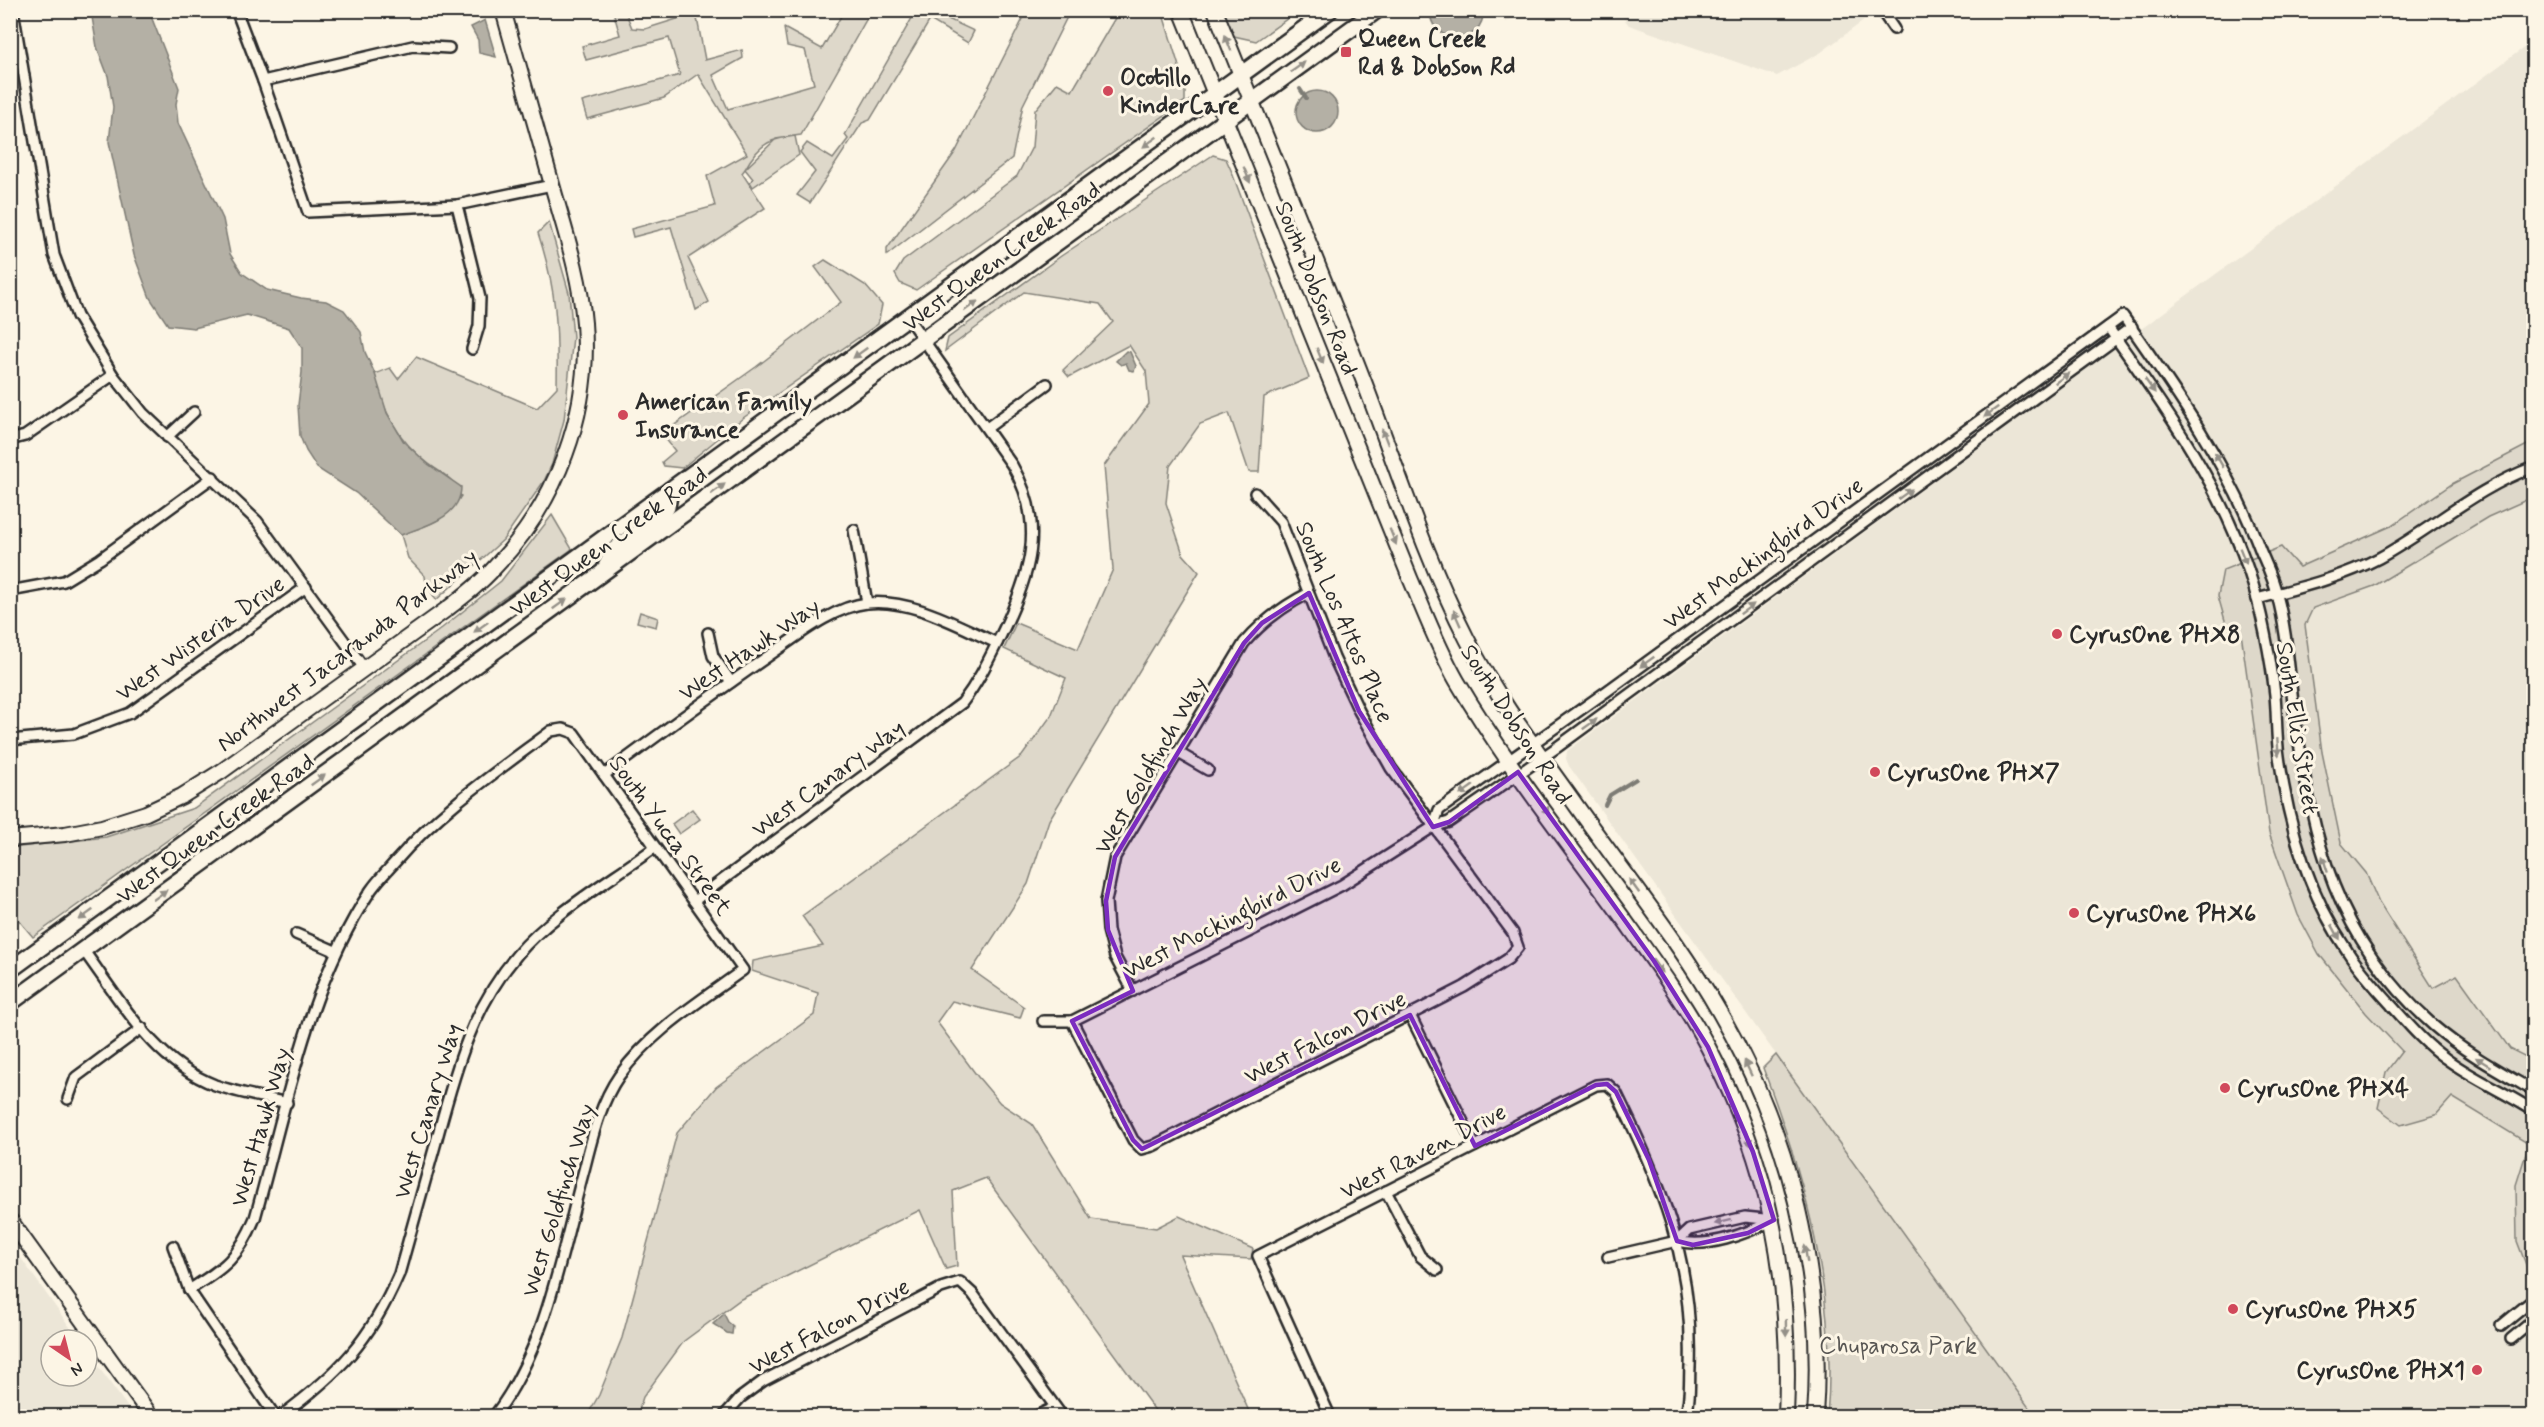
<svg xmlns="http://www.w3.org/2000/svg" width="2544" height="1427" viewBox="0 0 2544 1427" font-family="Mynerve,sans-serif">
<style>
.built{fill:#ece6d7}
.green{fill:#ded8ca;stroke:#84827a;stroke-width:1.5}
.water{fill:#b4b0a5;stroke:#7d7b74;stroke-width:1.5}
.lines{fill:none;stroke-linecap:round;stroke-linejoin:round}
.stream{stroke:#7d7b74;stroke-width:4}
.street-casing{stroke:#2b2b2b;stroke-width:14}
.secondary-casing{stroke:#2b2b2b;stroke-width:18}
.primary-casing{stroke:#2b2b2b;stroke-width:20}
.street{stroke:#fcf5e5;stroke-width:9}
.secondary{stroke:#fcf5e5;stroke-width:14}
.primary{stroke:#fcf5e5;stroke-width:15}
.oneway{fill:#949088}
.marked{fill:#7b2cbf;fill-opacity:0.2;stroke:#7b2cbf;stroke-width:4.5;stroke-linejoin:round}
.poi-dot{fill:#d1495b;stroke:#fcf5e5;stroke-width:2}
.labels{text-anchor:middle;stroke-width:6;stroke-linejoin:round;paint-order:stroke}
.poi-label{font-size:24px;font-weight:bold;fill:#2b2b2b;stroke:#fcf5e5;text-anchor:start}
.street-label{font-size:24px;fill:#2b2b2b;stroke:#fcf5e5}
.park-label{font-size:24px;fill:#585653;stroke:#fcf5e5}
</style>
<rect width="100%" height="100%" fill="#fcf5e5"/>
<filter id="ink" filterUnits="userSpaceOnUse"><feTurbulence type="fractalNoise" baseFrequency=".0167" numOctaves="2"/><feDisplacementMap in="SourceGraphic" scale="12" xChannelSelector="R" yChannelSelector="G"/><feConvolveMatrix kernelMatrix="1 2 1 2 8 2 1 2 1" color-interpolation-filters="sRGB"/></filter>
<g filter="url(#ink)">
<g class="built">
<path d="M1871 10 1873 14 1820 53 1777 76 1629 25 1618 11Z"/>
<path d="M1498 11H1525L1506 22Z"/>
<path d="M2533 41V1416H2035L1569 766 1566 759 1567 751Z"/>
<path d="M11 1244 79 1340H51V1376H87V1351L134 1416H11Z"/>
</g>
<g class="green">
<path d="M613 11H625L632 28 645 29 696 13 705 60 742 50 743 58 713 75 728 109 814 84 805 50 787 46 784 28 822 49 844 11H871L801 135C772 138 760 142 745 169L776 139 795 136 799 155 753 187 750 182 753 179 745 169 742 173 765 208 688 258 709 302 696 310 671 227 633 237 631 229 715 206 707 176 747 154 698 74 664 98 587 119 582 102 680 75 669 38 586 60 582 46 620 35Z"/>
<path d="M899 11H931L974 31 968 43 930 20 870 120 862 123 810 203 797 195 815 172 800 152 807 143 833 159 848 139 845 135 912 18Z"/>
<path d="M1027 11H1070L1023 105 1012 158 887 255V249L956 151Z"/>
<path d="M1115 11H1162L1185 86V101L916 290 900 283 895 274 903 261 1017 176 1032 147 1035 110 1057 83 1072 91 1118 13Z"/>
<path d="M1223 11H1298L1256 41 1234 36Z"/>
<path d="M1213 155 1226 159 1231 170 1309 378 1264 397 1259 472H1249L1229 413 1200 424 1170 466 1166 503 1183 554 1199 572 1049 820 1028 884 972 970 1024 1007 1020 1018 952 1001 937 1022 978 1077 1000 1103 1032 1124 1091 1219 1156 1228 1179 1216 1253 1249 1251 1259 1180 1255 1251 1416H1159L986 1178 953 1191 957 1266 946 1269 920 1210 741 1299 684 1341 643 1397 637 1416H587L599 1395 622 1338 677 1133 716 1087 814 1015 818 993 752 971 753 961 823 946 802 916 1022 756 1051 716 1066 678 1004 649 1016 623 1078 649 1113 569 1104 466 1149 404 1146 371 1129 345 1069 377 1063 370 1113 322 1100 304 1024 292 945 351 948 338 1061 256Z"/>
<path d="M549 222 569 293 573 337 564 420 552 464 544 481 503 540 436 600 426 583 425 576 408 558 401 535C432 523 441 525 461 496 451 475 446 477 429 464 399 442 381 409 375 374L390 368 398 379 416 357 537 408 557 387C558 328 557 290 538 233Z"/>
<path d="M825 260 865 285 882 305 878 324 743 418 682 468 664 466 662 462 675 451 662 434 756 367 841 302 815 267Z"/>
<path d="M2533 442V497L2488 517 2374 586 2313 608 2305 625 2322 752 2341 843 2366 873 2379 903 2433 988 2457 975 2510 1049 2526 1057 2533 1052V1283L2517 1241 2516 1185 2529 1144 2452 1097 2436 1115 2401 1125 2378 1108 2386 1072 2402 1051 2366 1013 2319 954 2298 915 2269 833 2241 633 2226 624 2218 596 2223 570 2281 547 2299 567 2391 526 2452 484Z"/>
<path d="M552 515 572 549 33 937 11 911V848L106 837 194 808 437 632 501 581Z"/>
<path d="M640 612 658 618 656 627 637 622Z"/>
<path d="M692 809 700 819 679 834 672 824Z"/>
<path d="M1776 1055 2035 1416H1827C1838 1297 1805 1178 1763 1068Z"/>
</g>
<g class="water">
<path d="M1484 10C1483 28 1473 37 1455 39 1441 35 1430 27 1430 11Z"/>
<path d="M91 11H149L179 88 176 104 178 123 223 219 230 254 242 273 267 290 301 298 326 301 344 310 361 332 365 352 375 374 387 413 404 442 428 464 461 487C461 518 424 526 401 535L356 493 317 468 306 451 300 436 298 405 302 372V348L289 328 247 315 194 328 168 325 150 298 134 255 109 142 113 107 108 76 97 47Z"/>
<path d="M485 20 496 57 479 53 478 40 471 27Z"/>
<circle cx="1317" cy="112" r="21"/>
<path d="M1126 351 1130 352 1136 366 1134 371 1129 370 1126 363 1121 365 1116 361Z"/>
<path d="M724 1314 728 1322 733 1326 732 1334 727 1333 713 1324Z"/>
</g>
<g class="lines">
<g class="stream">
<path d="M1300 89 1306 98"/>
<path d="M1605 805 1610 795 1636 779"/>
</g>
<g class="street-casing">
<g id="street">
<path d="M13 10 54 255 77 316 113 375 143 413 257 521 364 668"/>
<path d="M236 10 263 81 308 212 457 205 552 185"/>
<path d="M1881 10 1894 29"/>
<path d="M263 81 413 46 449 48"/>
<path d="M457 205 480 298 479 326 472 349"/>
<path d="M2108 327C2163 405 2219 481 2249 572 2261 607 2271 659 2275 695 2277 715 2276 736 2279 756 2288 824 2309 895 2348 952 2360 971 2377 989 2392 1006 2409 1025 2425 1044 2445 1058 2473 1079 2505 1092 2534 1111"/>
<path d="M987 428 1047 384"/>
<path d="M167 437 194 412"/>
<path d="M10 440 25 436 113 375"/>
<path d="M854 530 867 603"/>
<path d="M10 591 64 581 100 559 213 477"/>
<path d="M2257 599C2298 588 2341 578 2379 558 2432 529 2476 488 2534 467"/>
<path d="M708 633 713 656 731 682"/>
<path d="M10 740 74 734 130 713 306 587"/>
<path d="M1177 752 1208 770"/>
<path d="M604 775C658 735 712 695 767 657 795 638 832 607 867 603 911 598 958 626 997 643"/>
<path d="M1433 827 1439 810 1607 691 2123 316C2176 391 2229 466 2261 552 2267 566 2274 580 2277 595 2288 635 2289 677 2295 717 2314 843 2334 937 2434 1026 2464 1052 2499 1071 2534 1091"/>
<path d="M694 901 962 703C979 681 989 659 1001 635 1030 576 1047 525 1012 465L908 318"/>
<path d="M296 934 335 951"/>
<path d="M84 951C120 1000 154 1062 215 1085 238 1093 263 1097 287 1103"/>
<path d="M1133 991 1115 957 1108 930 1106 901 1115 857 1244 643C1263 621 1283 606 1309 593"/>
<path d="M1410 1015 1475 1146"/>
<path d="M1043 1021H1072L1342 885 1433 827 1449 822 1556 748 2132 327"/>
<path d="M1072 1021 1133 1140 1142 1149 1153 1146 1464 987 1508 959 1518 947 1513 933 1391 768 1359 711 1334 658 1281 522 1255 493"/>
<path d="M68 1099 76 1077 142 1028"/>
<path d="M1386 1191 1420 1256 1437 1270"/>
<path d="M1677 1241C1708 1249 1745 1234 1772 1221"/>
<path d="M173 1246 189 1290 275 1416"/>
<path d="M1608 1257 1677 1241 1689 1230 1745 1217 1774 1220"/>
<path d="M189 1290C225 1267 238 1259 255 1218 286 1108 307 986 371 890 378 880 387 871 395 862 440 810 496 772 551 731L563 729 574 733 743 970C699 1002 651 1031 619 1076 600 1103 592 1139 584 1170 562 1250 546 1350 494 1416"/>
<path d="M2501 1326 2534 1299"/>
<path d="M2511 1339 2534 1320"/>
<path d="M281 1416C339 1373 370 1341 399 1274 411 1230 424 1186 436 1142 455 1072 470 1011 517 955 551 914 611 880 654 848"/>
<path d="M724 1416 740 1398 763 1381 941 1288 960 1282 973 1294 1062 1416"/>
<path d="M1036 1416 1055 1407"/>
<path d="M1330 1416 1258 1256 1596 1085 1607 1084 1616 1092C1661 1185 1694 1260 1690 1367 1689 1383 1691 1401 1685 1416"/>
</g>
</g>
<g class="secondary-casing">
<g id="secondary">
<path d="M1181 10 1410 578C1425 613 1438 648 1457 681 1507 766 1570 845 1628 925 1656 964 1685 1004 1708 1047 1771 1166 1792 1283 1786 1416"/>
<path d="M1215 10C1264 133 1315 256 1363 379 1396 465 1425 557 1467 639 1498 700 1539 753 1578 808 1626 876 1679 941 1720 1013 1790 1134 1825 1277 1815 1416"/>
<path d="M10 839 65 834 102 827 146 813 182 796 222 771 447 609C464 596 481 583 495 567 557 502 591 413 584 323 580 274 564 228 551 181 535 124 519 67 503 10"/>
<path d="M10 1220 151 1416"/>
</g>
</g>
<g class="primary-casing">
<g id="primary">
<path d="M605 569 614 550 662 515 667 507 670 490"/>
<path d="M10 970 1330 10"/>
<path d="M10 1003 1377 10"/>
</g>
</g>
<use href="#street" class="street"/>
<use href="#secondary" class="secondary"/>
<use href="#primary" class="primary"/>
</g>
<defs><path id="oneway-solid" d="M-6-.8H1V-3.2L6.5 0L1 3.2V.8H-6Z" transform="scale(1.5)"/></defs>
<g class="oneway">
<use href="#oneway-solid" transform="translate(1228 43) rotate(-112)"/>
<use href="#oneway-solid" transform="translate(1298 67) rotate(-36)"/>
<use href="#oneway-solid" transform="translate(1150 142) rotate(144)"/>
<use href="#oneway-solid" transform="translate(1247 175) rotate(68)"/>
<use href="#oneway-solid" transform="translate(971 306) rotate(-36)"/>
<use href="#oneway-solid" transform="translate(860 353) rotate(144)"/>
<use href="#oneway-solid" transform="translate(1320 356) rotate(68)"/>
<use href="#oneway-solid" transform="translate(2062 378) rotate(-36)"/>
<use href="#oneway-solid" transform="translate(2150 386) rotate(54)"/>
<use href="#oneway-solid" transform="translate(1991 412) rotate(144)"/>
<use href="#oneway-solid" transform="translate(1385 437) rotate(-111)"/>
<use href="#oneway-solid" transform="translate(2219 460) rotate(-120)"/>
<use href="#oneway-solid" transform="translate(718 489) rotate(-36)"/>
<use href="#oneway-solid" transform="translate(1905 494) rotate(-36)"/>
<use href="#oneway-solid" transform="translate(1393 537) rotate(68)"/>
<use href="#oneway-solid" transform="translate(2243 556) rotate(68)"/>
<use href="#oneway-solid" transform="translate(560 604) rotate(-36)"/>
<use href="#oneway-solid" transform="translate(1747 609) rotate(-36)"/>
<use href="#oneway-solid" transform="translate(1457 618) rotate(-114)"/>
<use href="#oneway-solid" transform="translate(481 627) rotate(144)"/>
<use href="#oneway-solid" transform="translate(1647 662) rotate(144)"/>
<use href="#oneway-solid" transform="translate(1590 724) rotate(-36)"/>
<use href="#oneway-solid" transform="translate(2278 747) rotate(85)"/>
<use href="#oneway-solid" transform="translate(318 780) rotate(-36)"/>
<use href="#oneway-solid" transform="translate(1467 790) rotate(145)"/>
<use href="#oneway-solid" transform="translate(1544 807) rotate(54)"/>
<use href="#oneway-solid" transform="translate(2325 864) rotate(-108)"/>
<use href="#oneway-solid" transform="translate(1634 886) rotate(-126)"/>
<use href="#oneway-solid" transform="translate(160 895) rotate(-36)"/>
<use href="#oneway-solid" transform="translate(86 915) rotate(144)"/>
<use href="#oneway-solid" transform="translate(2336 932) rotate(61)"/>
<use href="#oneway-solid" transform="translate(1657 966) rotate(55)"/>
<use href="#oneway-solid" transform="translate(2483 1062) rotate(-148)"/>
<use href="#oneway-solid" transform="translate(1748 1068) rotate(-115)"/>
<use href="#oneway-solid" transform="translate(1748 1138) rotate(69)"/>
<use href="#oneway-solid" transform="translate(1723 1222) rotate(166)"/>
<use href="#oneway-solid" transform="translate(1806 1254) rotate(-99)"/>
<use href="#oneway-solid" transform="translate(1786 1328) rotate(89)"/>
</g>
</g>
<path class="marked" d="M1309 593 1359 711 1433 827 1449 822 1518 772 1654 961 1708 1047 1753 1152 1774 1220 1748 1233 1693 1245 1677 1241 1649 1160 1616 1092 1607 1084 1596 1085 1475 1146 1410 1015 1142 1149 1133 1140 1072 1021 1133 991 1108 930 1106 901 1115 857 1244 643 1262 623Z"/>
<g class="poi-dot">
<rect x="1340" y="46" width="12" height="12" rx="3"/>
<circle cx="1108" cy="91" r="6"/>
<circle cx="623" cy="415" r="6"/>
<circle cx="2057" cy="634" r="6"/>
<circle cx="1875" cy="772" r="6"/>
<circle cx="2074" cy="913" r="6"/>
<circle cx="2225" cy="1088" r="6"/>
<circle cx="2233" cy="1309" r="6"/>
<circle cx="2477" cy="1370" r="6"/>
</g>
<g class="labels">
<g class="poi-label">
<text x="1358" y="46">Queen Creek<tspan x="1358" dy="28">Rd &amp; Dobson Rd</tspan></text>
<text x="1120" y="85">Ocotillo<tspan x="1120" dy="28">KinderCare</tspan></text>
<text x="635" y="409">American Family<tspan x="635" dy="28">Insurance</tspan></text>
<text x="2069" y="642">CyrusOne PHX8</text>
<text x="1887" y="780">CyrusOne PHX7</text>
<text x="2086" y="921">CyrusOne PHX6</text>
<text x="2237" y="1096">CyrusOne PHX4</text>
<text x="2245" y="1317">CyrusOne PHX5</text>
<text x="2465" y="1378" text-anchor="end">CyrusOne PHX1</text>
</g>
<g class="street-label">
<text transform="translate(1001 256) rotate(-36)" y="8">West Queen Creek Road</text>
<text transform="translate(1317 288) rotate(68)" y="8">South Dobson Road</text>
<text transform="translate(608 541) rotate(-36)" y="8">West Queen Creek Road</text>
<text transform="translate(1763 553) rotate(-36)" y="8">West Mockingbird Drive</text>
<text transform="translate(1345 622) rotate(67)" y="8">South Los Altos Place</text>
<text transform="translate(200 638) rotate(-35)" y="8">West Wisteria Drive</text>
<text transform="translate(749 649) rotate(-34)" y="8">West Hawk Way</text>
<text transform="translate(347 650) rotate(-37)" y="8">Northwest Jacaranda Parkway</text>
<text transform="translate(1517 724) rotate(57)" y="8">South Dobson Road</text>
<text transform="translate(2298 728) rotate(81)" y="8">South Ellis Street</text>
<text transform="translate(1150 765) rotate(-60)" y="8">West Goldfinch Way</text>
<text transform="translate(828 778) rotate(-36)" y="8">West Canary Way</text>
<text transform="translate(215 828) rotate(-36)" y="8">West Queen Creek Road</text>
<text transform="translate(671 835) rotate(54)" y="8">South Yucca Street</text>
<text transform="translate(1232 917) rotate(-27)" y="8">West Mockingbird Drive</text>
<text transform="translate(1325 1037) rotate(-27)" y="8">West Falcon Drive</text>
<text transform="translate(427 1111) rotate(-73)" y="8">West Canary Way</text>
<text transform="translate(260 1127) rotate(-74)" y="8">West Hawk Way</text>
<text transform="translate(1423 1151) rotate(-27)" y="8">West Raven Drive</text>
<text transform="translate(558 1200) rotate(-73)" y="8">West Goldfinch Way</text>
<text transform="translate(829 1326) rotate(-28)" y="8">West Falcon Drive</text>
</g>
<g class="park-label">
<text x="1898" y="1353">Chuparosa Park</text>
</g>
</g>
<rect width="2544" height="1427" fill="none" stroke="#fcf5e5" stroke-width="36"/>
<rect x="18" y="18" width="2508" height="1391" fill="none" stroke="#2b2b2b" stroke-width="2" filter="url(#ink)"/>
<g transform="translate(69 1358) rotate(145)"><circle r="28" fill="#fcf5e5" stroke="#a8a49b" stroke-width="1.5"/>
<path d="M0-4.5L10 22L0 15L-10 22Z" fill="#d1495b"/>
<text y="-9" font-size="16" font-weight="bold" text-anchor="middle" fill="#2b2b2b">N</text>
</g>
</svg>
